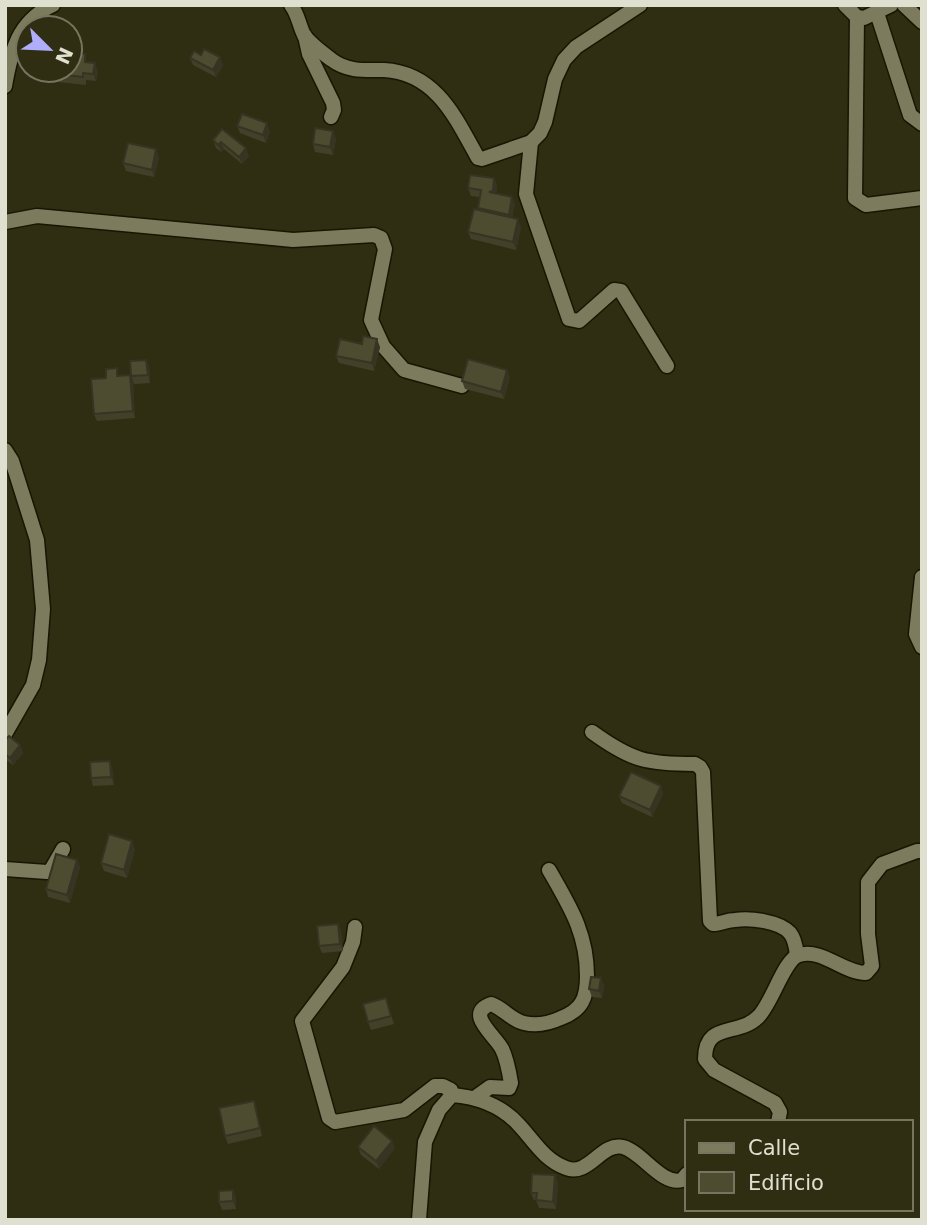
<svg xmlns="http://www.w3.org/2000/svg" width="927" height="1225" viewBox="0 0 927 1225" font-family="'DejaVu Sans',sans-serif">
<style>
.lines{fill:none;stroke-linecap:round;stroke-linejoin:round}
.minor-casing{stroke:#181600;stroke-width:17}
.minor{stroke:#7c7b5e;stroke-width:14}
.wall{fill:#424029}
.shaded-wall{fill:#363422}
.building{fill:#4d4b30;stroke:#363422;stroke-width:2}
</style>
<rect width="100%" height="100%" fill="#2f2e13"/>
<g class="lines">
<g class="minor-casing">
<g id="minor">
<path d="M291 5C298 14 299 25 304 35 310 44 324 54 332 60 348 72 366 70 384 70 437 73 456 119 478 158L482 159 531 142 540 133 545 122 555 79 564 60 576 47 640 5"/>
<path d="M845 5 857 17 864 18 891 5"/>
<path d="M904 5 922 22"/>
<path d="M877 13 910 115 922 124"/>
<path d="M857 17 855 198 866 205 922 198"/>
<path d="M305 36 309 54 333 103 334 110 331 117"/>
<path d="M5 86C11 51 18 21 53 5"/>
<path d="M531 142 526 194 569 319 579 321 614 290 621 291 667 366"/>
<path d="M5 222 37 216 293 240 374 235 381 238 385 249 371 320 383 346 404 370 462 386"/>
<path d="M5 450 12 461 37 540 43 609 39 660 33 685 5 734"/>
<path d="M922 577 916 634 922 647"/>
<path d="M592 732C632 761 647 764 695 764L700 767 703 772 710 921 713 924C721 924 727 920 735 920 751 918 779 921 790 933 795 939 796 948 797 955"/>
<path d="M5 869 47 872 51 870 63 849"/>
<path d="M355 927 353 942 343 967 302 1021 329 1118 335 1122 404 1110 435 1086H443L451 1090 452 1095"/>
<path d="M476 1097 490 1087 509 1088 511 1083C509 1071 507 1059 502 1049 495 1035 464 1014 491 1004 503 1008 511 1020 524 1023 536 1026 550 1023 561 1018 582 1010 587 998 587 976 587 933 570 907 549 870"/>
<path d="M778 1122 780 1112 775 1103 714 1070 705 1059C705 1021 738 1037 758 1017 772 1004 784 959 799 955 822 948 843 973 866 973L872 966 868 934V882L882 864 917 851H922"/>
<path d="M419 1220 425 1142 439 1110 452 1095C477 1097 502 1106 519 1125 534 1141 544 1160 566 1168 589 1177 601 1142 623 1147 642 1152 662 1186 682 1180L687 1174"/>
</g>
</g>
<use href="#minor" class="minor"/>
</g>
<g class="wall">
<path d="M190 58 223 65 216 77 193 65Z"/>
<path d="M88 62 98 71 96 81 86 80V85L48 81 45 73Z"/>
<path d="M237 126 270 131 266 143 240 133Z"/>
<path d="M222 129 249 156 242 164 224 149 221 152 216 148 213 140Z"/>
<path d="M333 131 336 139 333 155 315 152 313 144Z"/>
<path d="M159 157 154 177 126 171 123 163Z"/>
<path d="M494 178 497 185 496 193 515 204 512 218 521 227 516 250 471 239 468 232 478 210 480 197 471 196 468 188Z"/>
<path d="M362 344 380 347 374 371 339 363 336 356Z"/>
<path d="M146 360 149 367 150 383 134 384 131 376Z"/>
<path d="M119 376 133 382 135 418 97 421 94 414 106 378Z"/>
<path d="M510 377 504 399 465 389 462 381Z"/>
<path d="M5 740 20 745 23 753 13 765 5 759Z"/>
<path d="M110 761 112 768 114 785 93 786 91 778Z"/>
<path d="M661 786 663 794 652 817 622 803 619 796Z"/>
<path d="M135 849 127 878 104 871 101 863Z"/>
<path d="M77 860 80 867 70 903 48 897 46 889Z"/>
<path d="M338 924 341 932 343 951 322 953 319 946Z"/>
<path d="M601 978 604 986 602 998 592 997 589 989Z"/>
<path d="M386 998 394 1024 371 1030 368 1022Z"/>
<path d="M254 1101 256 1108 262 1136 228 1144 225 1136Z"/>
<path d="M358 1147 395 1148 379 1169 361 1155Z"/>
<path d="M555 1175 558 1183 556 1209 539 1208 536 1200H534L531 1193Z"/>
<path d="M233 1190 236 1198V1209L222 1210 219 1202Z"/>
</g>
<g class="shaded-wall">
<path d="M220 57 223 65 216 77 213 70Z"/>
<path d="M95 63 98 71 96 81 93 74Z"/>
<path d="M267 123 270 131 266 143 263 135Z"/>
<path d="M333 131 336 139 333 155 330 147Z"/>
<path d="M221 142 224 149 221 152 218 145Z"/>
<path d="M246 148 249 156 242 164 239 157Z"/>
<path d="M156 149 159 157 154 177 152 170Z"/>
<path d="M494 178 497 185 495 199 493 191Z"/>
<path d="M512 197 515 204 511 222 509 215Z"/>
<path d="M518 219 521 227 516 250 513 242Z"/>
<path d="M377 339 380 347 374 371 372 363Z"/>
<path d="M146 360 149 367 150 383 148 375Z"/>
<path d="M507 370 510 377 504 399 501 392Z"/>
<path d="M130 375 133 382 135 418 133 411Z"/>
<path d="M20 745 23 753 13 765 10 758Z"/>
<path d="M110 761 112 768 114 785 111 777Z"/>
<path d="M661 786 663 794 652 817 650 810Z"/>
<path d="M132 841 135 849 127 878 124 870Z"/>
<path d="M77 860 80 867 70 903 67 895Z"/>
<path d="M338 924 341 932 343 951 340 944Z"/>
<path d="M601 978 604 986 602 998 599 991Z"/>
<path d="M392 1141 395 1148 379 1169 376 1161Z"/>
<path d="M555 1175 558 1183 556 1209 553 1202Z"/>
<path d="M233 1190 236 1198V1209L233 1201Z"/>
</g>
<g class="building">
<path d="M204 49 220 57 213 70 190 58 194 51 201 55Z"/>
<path d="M70 53 85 54V62L95 63 93 74 83 73V77L45 73 46 70H70Z"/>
<path d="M242 114 267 123 263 135 237 126Z"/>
<path d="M315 128 333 131 330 147 313 144Z"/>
<path d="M222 129 246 148 239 157 221 142 218 145 213 140Z"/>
<path d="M128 143 156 149 152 170 123 163Z"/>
<path d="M470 175 494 178 493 191 489 192 512 197 509 215 478 208 481 190 468 188Z"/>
<path d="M474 209 518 219 513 242 468 232Z"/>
<path d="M363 336 377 339 372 363 336 356 340 339 362 344Z"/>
<path d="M468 359 507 370 501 392 462 381Z"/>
<path d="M146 360 148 375 131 376 130 361Z"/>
<path d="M117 368V376L130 375 133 411 94 414 91 379 106 378V369Z"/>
<path d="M9 736 20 745 10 758 5 754V740Z"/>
<path d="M110 761 111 777 91 778 90 762Z"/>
<path d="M631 772 661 786 650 810 619 796Z"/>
<path d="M109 834 132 841 124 870 101 863Z"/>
<path d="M56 854 77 860 67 895 46 889Z"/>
<path d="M338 924 340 944 319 946 317 926Z"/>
<path d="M591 977 601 978 599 991 589 989Z"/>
<path d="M386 998 391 1016 368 1022 363 1004Z"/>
<path d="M254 1101 260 1128 225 1136 219 1108Z"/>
<path d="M374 1126 392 1141 376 1161 358 1147Z"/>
<path d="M532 1174 555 1175 553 1202 536 1200 537 1193H531Z"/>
<path d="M233 1190V1201L219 1202V1191Z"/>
</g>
<rect width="927" height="1225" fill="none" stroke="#e0e0d0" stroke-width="14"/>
<rect x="685" y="1120" width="228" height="91" fill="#2f2e13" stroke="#76755f" stroke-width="2"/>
<rect x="699" y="1143" width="35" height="10" fill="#7c7b5e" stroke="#76755f" stroke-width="2"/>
<text x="748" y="1155" font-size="21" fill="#e0e0d0">Calle</text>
<rect x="699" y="1172" width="35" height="21" fill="#4d4b30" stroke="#76755f" stroke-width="2"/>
<text x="748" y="1190" font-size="21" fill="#e0e0d0">Edificio</text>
<g transform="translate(49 49) rotate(114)"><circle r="33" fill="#2f2e13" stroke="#76755f" stroke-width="2"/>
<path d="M0-5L12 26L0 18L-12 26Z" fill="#b0aefa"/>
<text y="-10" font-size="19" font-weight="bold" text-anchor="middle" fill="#e0e0d0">N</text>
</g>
</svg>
